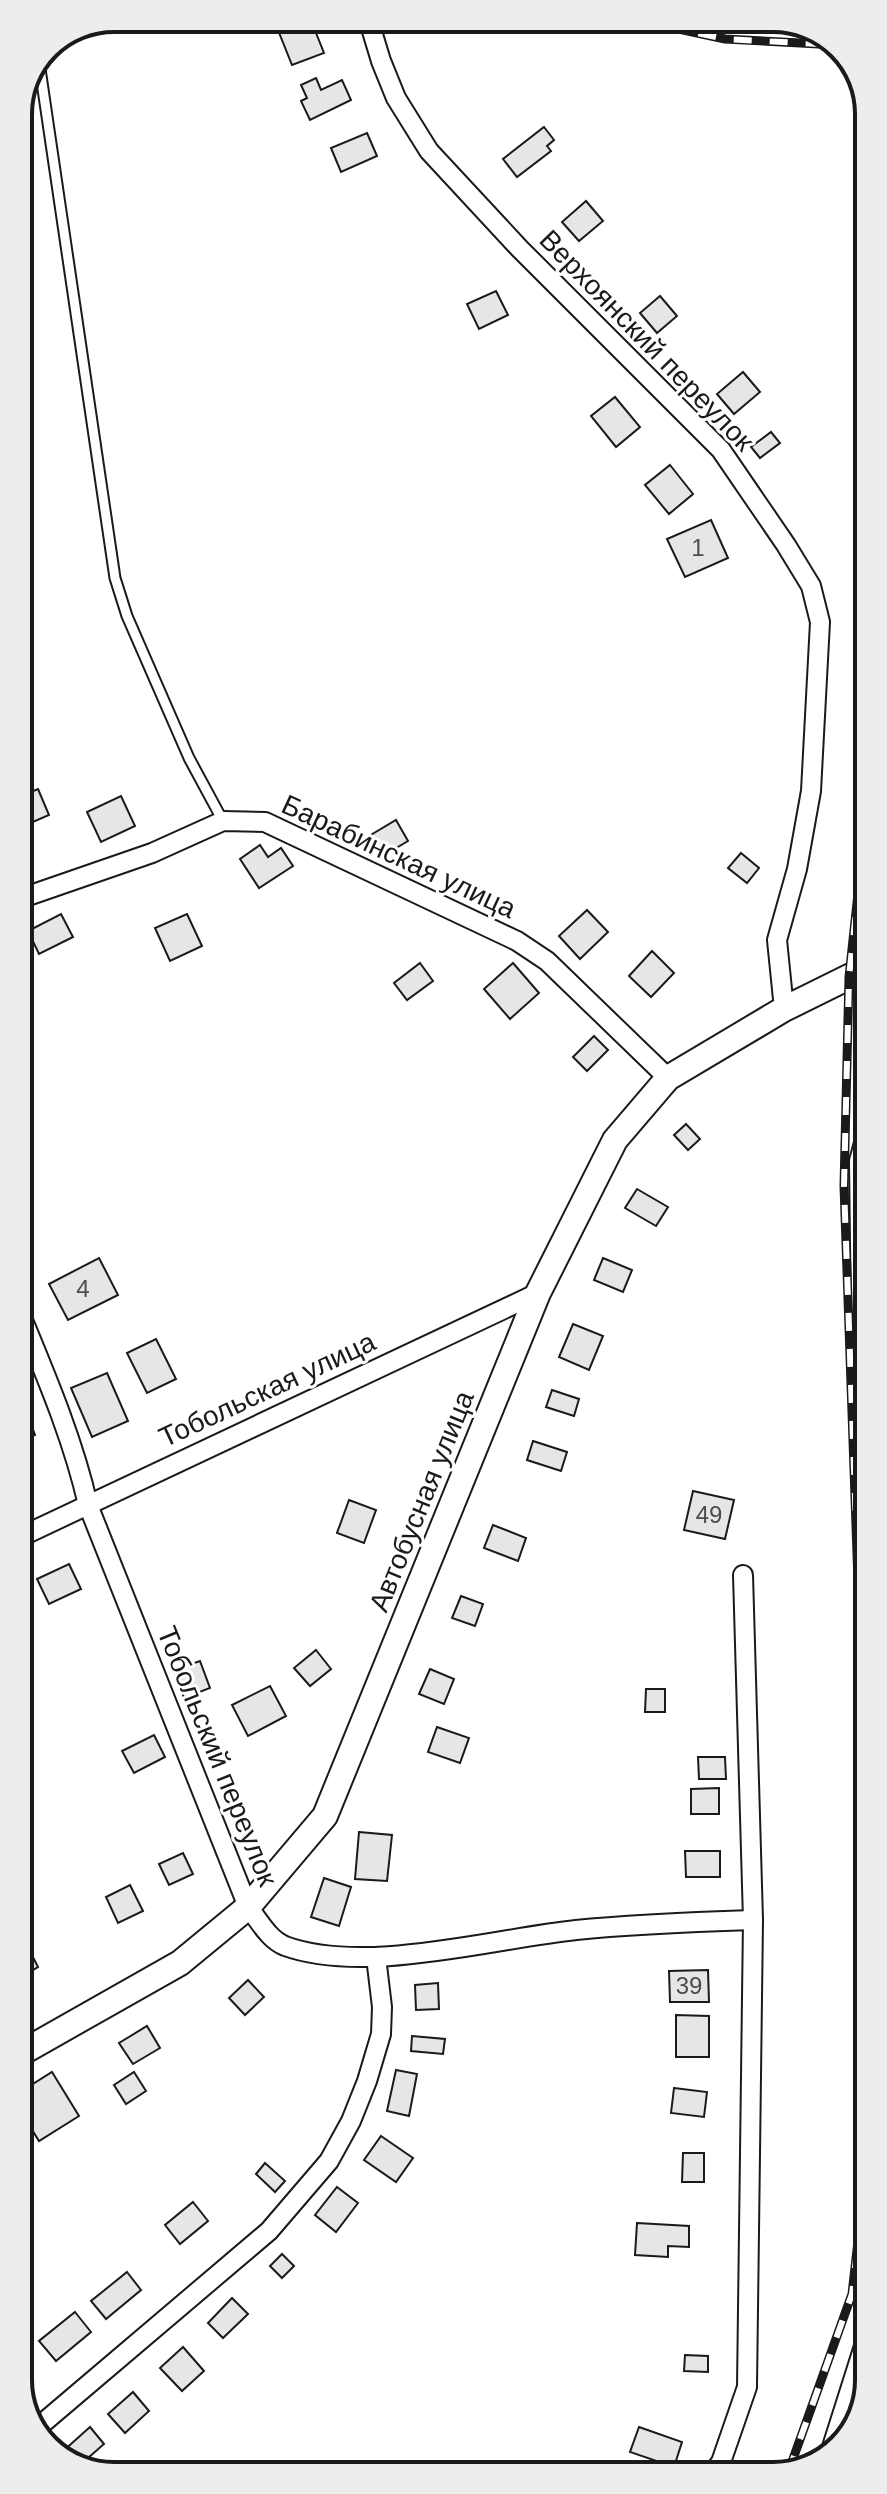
<svg xmlns="http://www.w3.org/2000/svg" width="887" height="2494" viewBox="0 0 887 2494" font-family="Helvetica,sans-serif">
<style>
.building{fill:#e6e6e6;stroke:#1a1a1a;stroke-width:2}
.lines{fill:none;stroke-linecap:round;stroke-linejoin:round}
.service-casing{stroke:#1a1a1a;stroke-width:13}
.minor-casing{stroke:#1a1a1a;stroke-width:22}
.tertiary-casing{stroke:#1a1a1a;stroke-width:28}
.service{stroke:#fff;stroke-width:9}
.minor{stroke:#fff;stroke-width:18}
.tertiary{stroke:#fff;stroke-width:24}
.rail-casing{stroke:#1a1a1a;stroke-width:9}
.rail{stroke:#fff;stroke-width:6;stroke-dasharray:18;stroke-linecap:butt}
.labels{text-anchor:middle;stroke-width:6;stroke-linejoin:round;paint-order:stroke}
.number-label{font-size:24px;fill:#4d4d4d}
.street-label{font-size:28px;fill:#1a1a1a;stroke:#fff}
.rim{fill:none;stroke:#1a1a1a;stroke-width:4}
</style>
<rect width="100%" height="100%" fill="#fff"/>
<g class="building">
<path d="M310 18 324 53 292 65 278 30Z"/>
<path d="M316 78 321 90 342 80 351 100 310 120 301 101 307 98 301 85Z"/>
<path d="M544 127 554 140 547 146 551 151 517 177 503 159Z"/>
<path d="M367 133 377 156 341 172 331 148Z"/>
<path d="M586 201 603 221 579 241 562 222Z"/>
<path d="M496 291 508 315 479 329 467 304Z"/>
<path d="M660 296 677 316 657 333 640 313Z"/>
<path d="M743 372 760 392 734 414 717 394Z"/>
<path d="M615 397 640 427 616 447 591 416Z"/>
<path d="M771 432 780 443 760 458 751 447Z"/>
<path d="M670 465 693 494 669 514 645 485Z"/>
<path d="M711 520 728 558 685 577 667 539Z"/>
<path d="M38 789 49 815 19 828V797Z"/>
<path d="M121 796 135 826 101 842 87 812Z"/>
<path d="M396 820 408 841 381 857 369 836Z"/>
<path d="M260 845 268 857 281 848 293 866 259 888 240 859Z"/>
<path d="M741 853 759 868 747 883 728 868Z"/>
<path d="M587 910 608 932 580 959 559 936Z"/>
<path d="M61 914 73 937 39 954 28 931Z"/>
<path d="M187 914 202 946 170 961 155 928Z"/>
<path d="M652 951 674 973 651 997 629 976Z"/>
<path d="M420 963 433 981 407 1000 394 983Z"/>
<path d="M513 963 539 993 510 1019 484 989Z"/>
<path d="M594 1036 608 1050 587 1071 573 1057Z"/>
<path d="M686 1124 700 1139 688 1150 674 1135Z"/>
<path d="M637 1189 668 1207 656 1226 625 1208Z"/>
<path d="M99 1258 118 1295 68 1320 49 1284Z"/>
<path d="M603 1258 632 1270 623 1292 594 1280Z"/>
<path d="M573 1324 603 1336 589 1370 559 1357Z"/>
<path d="M156 1339 176 1379 147 1393 127 1353Z"/>
<path d="M107 1373 128 1421 92 1437 71 1388Z"/>
<path d="M552 1390 579 1399 574 1416 546 1407Z"/>
<path d="M26 1411 35 1435 20 1441V1413Z"/>
<path d="M533 1441 567 1452 561 1471 527 1460Z"/>
<path d="M693 1491 734 1500 725 1539 684 1530Z"/>
<path d="M349 1500 376 1510 364 1543 337 1533Z"/>
<path d="M493 1525 526 1538 518 1561 484 1548Z"/>
<path d="M69 1564 81 1589 49 1604 37 1579Z"/>
<path d="M461 1596 483 1604 475 1626 452 1618Z"/>
<path d="M316 1650 331 1669 310 1686 294 1668Z"/>
<path d="M200 1661 210 1688 184 1698 174 1670Z"/>
<path d="M430 1669 454 1679 444 1704 419 1694Z"/>
<path d="M270 1686 286 1716 248 1736 232 1705Z"/>
<path d="M646 1689H665V1712H645Z"/>
<path d="M437 1727 469 1738 460 1763 428 1752Z"/>
<path d="M154 1735 165 1757 134 1773 122 1751Z"/>
<path d="M698 1757H725L726 1779H699Z"/>
<path d="M719 1788V1814H691V1789Z"/>
<path d="M359 1832 392 1835 387 1881 355 1879Z"/>
<path d="M685 1851H720V1877H686Z"/>
<path d="M183 1853 193 1874 169 1885 159 1864Z"/>
<path d="M324 1878 351 1887 339 1926 311 1917Z"/>
<path d="M130 1885 143 1911 118 1923 106 1897Z"/>
<path d="M27 1945 38 1967 21 1977V1948Z"/>
<path d="M708 1970 709 2002H670L669 1971Z"/>
<path d="M248 1980 264 1997 245 2015 229 1998Z"/>
<path d="M438 1983 439 2009 416 2010 415 1985Z"/>
<path d="M676 2015 709 2016V2057H676Z"/>
<path d="M147 2026 160 2048 133 2064 119 2043Z"/>
<path d="M412 2036 445 2039 443 2054 411 2051Z"/>
<path d="M396 2070 417 2074 409 2116 387 2111Z"/>
<path d="M52 2072 79 2116 39 2141 21 2112V2107L32 2100 25 2089Z"/>
<path d="M134 2072 146 2091 126 2104 114 2085Z"/>
<path d="M674 2088 707 2092 704 2117 671 2113Z"/>
<path d="M381 2136 413 2158 396 2182 364 2160Z"/>
<path d="M683 2153H704V2182H682Z"/>
<path d="M265 2163 285 2181 275 2192 256 2174Z"/>
<path d="M337 2187 358 2203 336 2232 315 2215Z"/>
<path d="M193 2202 208 2221 180 2244 165 2225Z"/>
<path d="M637 2223 689 2226V2247L668 2246V2257L635 2255Z"/>
<path d="M282 2254 294 2266 282 2278 270 2266Z"/>
<path d="M127 2272 141 2290 106 2319 91 2301Z"/>
<path d="M232 2298 248 2314 223 2338 208 2323Z"/>
<path d="M75 2312 91 2332 56 2361 39 2341Z"/>
<path d="M183 2347 204 2371 182 2391 160 2368Z"/>
<path d="M685 2355 708 2356V2372L684 2371Z"/>
<path d="M133 2392 149 2411 125 2433 108 2414Z"/>
<path d="M90 2427 104 2444 80 2465 70 2461 62 2452Z"/>
<path d="M639 2427 682 2442 674 2467 630 2452Z"/>
</g>
<g class="lines">
<g class="service-casing">
<path id="service" d="M39 62 115 578 127 616 189 758 223 821"/>
</g>
<g class="minor-casing">
<g id="minor">
<path d="M368 18 381 61 396 98 429 151 520 249 721 450 786 545 811 586 820 622 811 791 797 869 777 940 784 1009"/>
<path d="M19 899 152 853 223 821 265 822 517 941 547 961 668 1078"/>
<path d="M867 1132 859 1161 861 1324 868 1431"/>
<path d="M20 1313C46 1376 73 1439 88 1505L248 1907C259 1920 268 1939 285 1946 365 1975 491 1939 576 1930 634 1924 693 1922 753 1920"/>
<path d="M20 1537 538 1293"/>
<path d="M37 2428 269 2231 329 2161 351 2121 367 2081 381 2034 382 2007 376 1957"/>
<path d="M831 2450 869 2330"/>
<path d="M713 2473 721 2462 747 2387 753 1920 743 1575"/>
</g>
</g>
<g class="tertiary-casing">
<path id="tertiary" d="M21 2053 180 1963 248 1907 325 1816 538 1293 615 1140 668 1078 784 1009 867 968"/>
</g>
<use href="#service" class="service"/>
<use href="#minor" class="minor"/>
<use href="#tertiary" class="tertiary"/>
<g class="rail-casing">
<g id="rail">
<path d="M628 18 725 39 838 45"/>
<path d="M867 810 849 977 844 1186 868 1865"/>
<path d="M788 2473 852 2294 869 2144"/>
</g>
</g>
<use href="#rail" class="rail"/>
</g>
<g class="labels">
<g class="number-label">
<text x="698" y="556">1</text>
<text x="83" y="1297">4</text>
<text x="709" y="1523">49</text>
<text x="689" y="1994">39</text>
</g>
<g class="street-label">
<text transform="translate(647 340) rotate(46)" y="10">Верхоянский переулок</text>
<text transform="translate(399 856) rotate(25)" y="10">Барабинская улица</text>
<text transform="translate(267 1389) rotate(-25)" y="10">Тобольская улица</text>
<text transform="translate(421 1501) rotate(-68)" y="10">Автобусная улица</text>
<text transform="translate(218 1756) rotate(68)" y="10">Тобольский переулок</text>
</g>
</g>
<path d="M0 0H887V2494H0ZM114 32H773A82 82 0 0 1 855 114V2380A82 82 0 0 1 773 2462H114A82 82 0 0 1 32 2380V114A82 82 0 0 1 114 32Z" fill="#ededed" fill-rule="evenodd"/>
<path class="rim" d="M114 32H773A82 82 0 0 1 855 114V2380A82 82 0 0 1 773 2462H114A82 82 0 0 1 32 2380V114A82 82 0 0 1 114 32Z"/>
</svg>
